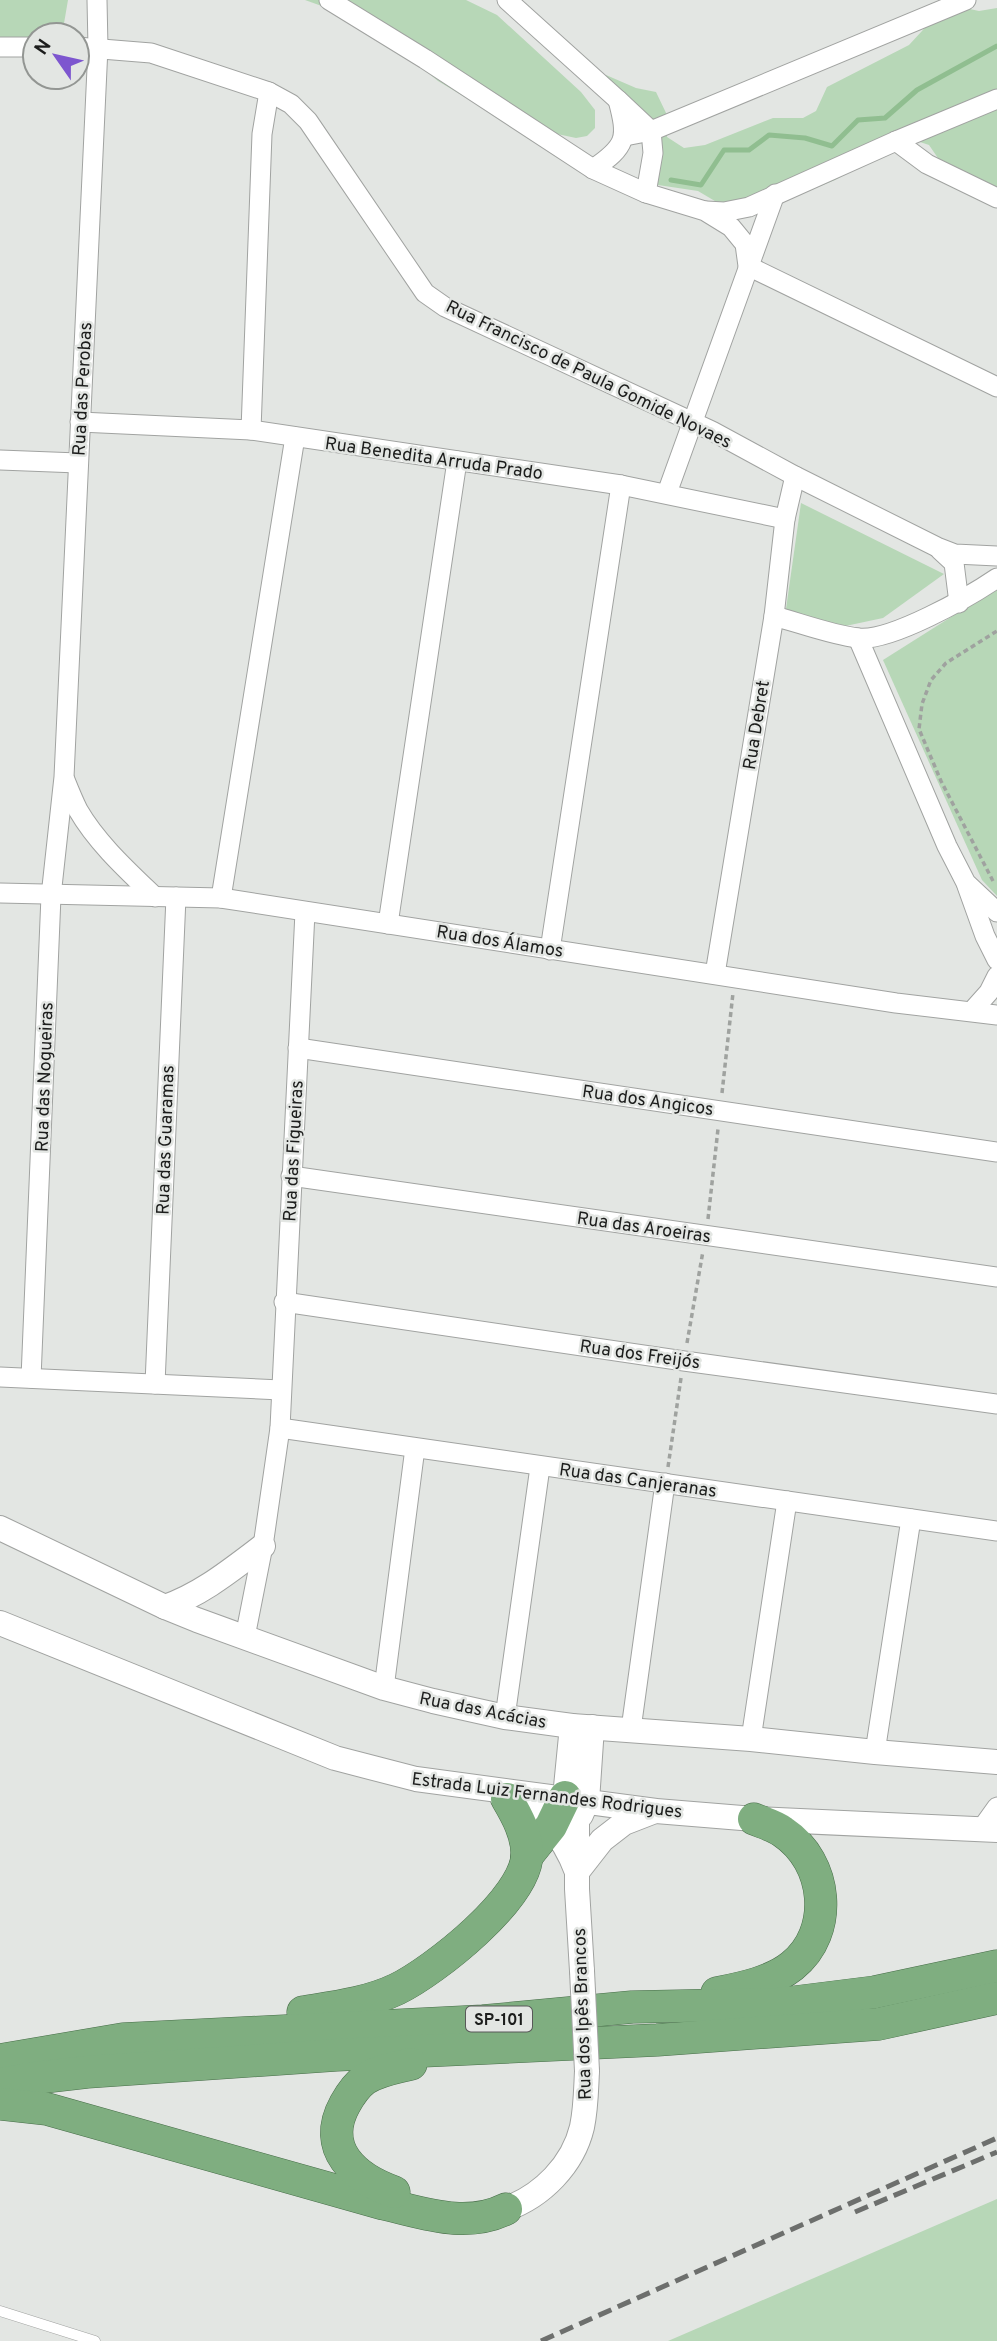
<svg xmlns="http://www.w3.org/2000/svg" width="997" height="2341" viewBox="0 0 997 2341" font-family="Overpass,sans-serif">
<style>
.green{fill:#b7d7b7}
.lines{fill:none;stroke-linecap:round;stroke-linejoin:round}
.stream{stroke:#90be90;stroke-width:5}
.service-casing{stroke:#a1a3a1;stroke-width:11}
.minor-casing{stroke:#a1a3a1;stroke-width:21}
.tertiary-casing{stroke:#a1a3a1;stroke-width:26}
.trunk-casing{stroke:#486e49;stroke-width:33}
.path{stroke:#9fa29f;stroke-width:3.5;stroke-dasharray:5 3.5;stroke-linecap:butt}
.service{stroke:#fff;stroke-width:10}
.minor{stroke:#fff;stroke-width:19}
.tertiary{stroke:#fff;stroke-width:24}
.trunk{stroke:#7fae80;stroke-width:32}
.rail{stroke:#6d6f6d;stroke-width:5;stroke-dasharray:14 7;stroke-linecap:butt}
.tertiary-bridge-casing{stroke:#a1a3a1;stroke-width:26;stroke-linecap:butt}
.tertiary-bridge{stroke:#fff;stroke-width:24}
.labels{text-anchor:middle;stroke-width:5;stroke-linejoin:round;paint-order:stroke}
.shield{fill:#e3e6e3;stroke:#585958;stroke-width:2}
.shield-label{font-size:16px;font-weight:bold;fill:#1c1d1c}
.street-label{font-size:18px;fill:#1c1d1c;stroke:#e3e6e3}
</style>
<rect width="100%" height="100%" fill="#e3e6e3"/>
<g class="green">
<path d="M0 0H68L62 35H35V49L0 46Z"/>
<path d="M305 0H466L497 15 581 92 595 110V128L587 136 576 138 510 124 438 81 366 22Z"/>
<path d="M947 4 979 11 997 8V200L955 183 929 145 896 134 866 163 835 180 789 199 730 210 698 191 658 185 648 154 603 79 606 75 636 88 656 92 667 115V137L684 148 705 145 773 118H803L816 111 827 87 909 45Z"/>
<path d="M801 503 944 574 883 618 836 628 786 609Z"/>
<path d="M997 588V896L982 880 883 660Z"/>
<path d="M997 2199V2341H668Z"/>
</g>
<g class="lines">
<path class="stream" d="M671 180 701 185 724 150H749L769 135 805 138 832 146 858 120 885 118 917 90 997 46"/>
<g class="service-casing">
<path id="service" d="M0 2311 95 2341"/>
</g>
<g class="minor-casing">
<g id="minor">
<path d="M329 0 425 59 593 169 646 193 705 211 731 227 745 244 748 266 997 387"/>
<path d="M507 0 618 100"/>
<path d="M0 47H35"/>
<path d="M77 47 151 53 269 92 291 104 308 121 425 293 445 307 712 431 795 476 937 547 955 554 997 556"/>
<path d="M625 136 651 131 966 0"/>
<path d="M896 141 927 164 997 198"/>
<path d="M593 169C627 146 628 138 618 100L651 131 653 153 646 193"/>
<path d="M706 211 724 212 749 207 896 141 997 99"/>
<path d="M80 422 251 430 621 485 785 519"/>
<path d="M251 430 262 134 269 92"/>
<path d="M0 460 78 463"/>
<path d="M667 493 775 194"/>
<path d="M940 550 954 563 959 603"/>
<path d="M774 616C800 623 832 635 858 638 890 642 969 597 997 578"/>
<path d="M858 638 947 846 966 883 997 912"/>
<path d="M65 780C69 790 73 800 78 810 97 843 128 871 155 897"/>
<path d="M967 886 985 936 997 960"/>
<path d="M0 893 221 898 896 1003 997 1015"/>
<path d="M221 898 295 437"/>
<path d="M388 924 457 461"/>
<path d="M550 950 621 485"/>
<path d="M715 974 774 616 785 519 795 476"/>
<path d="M972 1011 989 992 997 976"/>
<path d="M298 1048 997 1152"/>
<path d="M291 1176 997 1277"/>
<path d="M284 1302 684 1361 997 1404"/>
<path d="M0 1377 281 1390"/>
<path d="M31 1378 51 896 64 777 98 47 97 0"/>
<path d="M155 1384 176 897"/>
<path d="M280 1428 997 1531"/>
<path d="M245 1637 263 1546 280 1428 305 912"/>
<path d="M384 1688 415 1448"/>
<path d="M505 1717 540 1467"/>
<path d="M631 1729 665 1483"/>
<path d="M751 1739 787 1501"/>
<path d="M875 1752 911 1519"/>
<path d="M982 1828 997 1807"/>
</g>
</g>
<g class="tertiary-casing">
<g id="tertiary">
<path d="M0 1528 165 1607 197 1620 384 1688 433 1701 505 1717 572 1726 751 1739 875 1752 997 1762"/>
<path d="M165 1607C202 1594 231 1570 263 1546"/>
<path d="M0 1623 335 1758 416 1779 656 1811 754 1819 997 1830"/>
<path d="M572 1726 565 1797 577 1825V1889L582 1971"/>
<path d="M502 1797C543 1813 562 1832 577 1872L602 1840 624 1823 655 1811"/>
<path d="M581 1815 587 1801 592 1727"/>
<path d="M506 2209C542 2196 573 2165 582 2127 586 2108 586 2090 587 2071"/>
</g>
</g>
<g class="trunk-casing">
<g id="trunk">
<path d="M527 1856 551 1826 565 1797"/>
<path d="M717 1993C742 1988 772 1982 792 1966 835 1932 828 1862 783 1832 775 1826 764 1823 754 1819"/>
<path d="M303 2012C334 2007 368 2003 397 1989 434 1971 527 1898 527 1854 527 1834 517 1816 507 1799"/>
<path d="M0 2060 123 2039 483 2021 632 2007 779 2004 875 1992 997 1966"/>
<path d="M0 2084 35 2078 87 2072 336 2055 657 2040 879 2024 997 1998"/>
<path d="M0 2104 47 2109 384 2204C424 2213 466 2229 506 2209"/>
<path d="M394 2192C355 2178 320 2149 345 2104 350 2095 357 2085 365 2079 380 2070 395 2068 411 2064"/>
</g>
</g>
<g class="path">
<path d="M993 881 941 781 919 729 922 704 931 680 946 663 997 631"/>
<path d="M722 1093 733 993"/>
<path d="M708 1219 718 1129"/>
<path d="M687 1343 703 1251"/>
<path d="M668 1467 681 1378"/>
</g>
<use href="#service" class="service"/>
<use href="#minor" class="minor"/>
<use href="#tertiary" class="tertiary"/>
<use href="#trunk" class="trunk"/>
<g class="rail">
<path d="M855 2212 997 2152"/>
<path d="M541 2341 997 2138"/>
</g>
<g class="tertiary-bridge-casing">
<path id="tertiary-bridge" d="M582 1971 587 2071"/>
</g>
<use href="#tertiary-bridge" class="tertiary-bridge"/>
</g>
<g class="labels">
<rect class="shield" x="466" y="2006.5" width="66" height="25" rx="5"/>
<g class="shield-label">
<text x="499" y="2025">SP-101</text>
</g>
<g class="street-label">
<text transform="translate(589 374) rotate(26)" y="6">Rua Francisco de Paula Gomide Novaes</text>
<text transform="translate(82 389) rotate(-87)" y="6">Rua das Perobas</text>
<text transform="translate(434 458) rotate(8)" y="6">Rua Benedita Arruda Prado</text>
<text transform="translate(756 725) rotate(-81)" y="6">Rua Debret</text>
<text transform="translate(500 941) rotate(9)" y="6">Rua dos Álamos</text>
<text transform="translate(44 1077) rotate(-88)" y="6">Rua das Nogueiras</text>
<text transform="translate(648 1100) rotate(8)" y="6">Rua dos Angicos</text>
<text transform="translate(165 1140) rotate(-88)" y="6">Rua das Guaramas</text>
<text transform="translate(293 1151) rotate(-87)" y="6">Rua das Figueiras</text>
<text transform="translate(644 1227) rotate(8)" y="6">Rua das Aroeiras</text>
<text transform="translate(640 1354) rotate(8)" y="6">Rua dos Freijós</text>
<text transform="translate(638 1480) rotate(8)" y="6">Rua das Canjeranas</text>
<text transform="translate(483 1710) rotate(11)" y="6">Rua das Acácias</text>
<text transform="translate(547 1795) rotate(7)" y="6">Estrada Luiz Fernandes Rodrigues</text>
<text transform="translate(582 2014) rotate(-92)" y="6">Rua dos Ipês Brancos</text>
</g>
</g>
<g transform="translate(56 56) rotate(304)"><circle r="33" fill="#e3e6e3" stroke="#939693" stroke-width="2"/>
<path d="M0-5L12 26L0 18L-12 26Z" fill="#7d56cf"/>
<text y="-10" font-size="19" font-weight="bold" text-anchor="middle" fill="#1c1d1c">N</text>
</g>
</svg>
